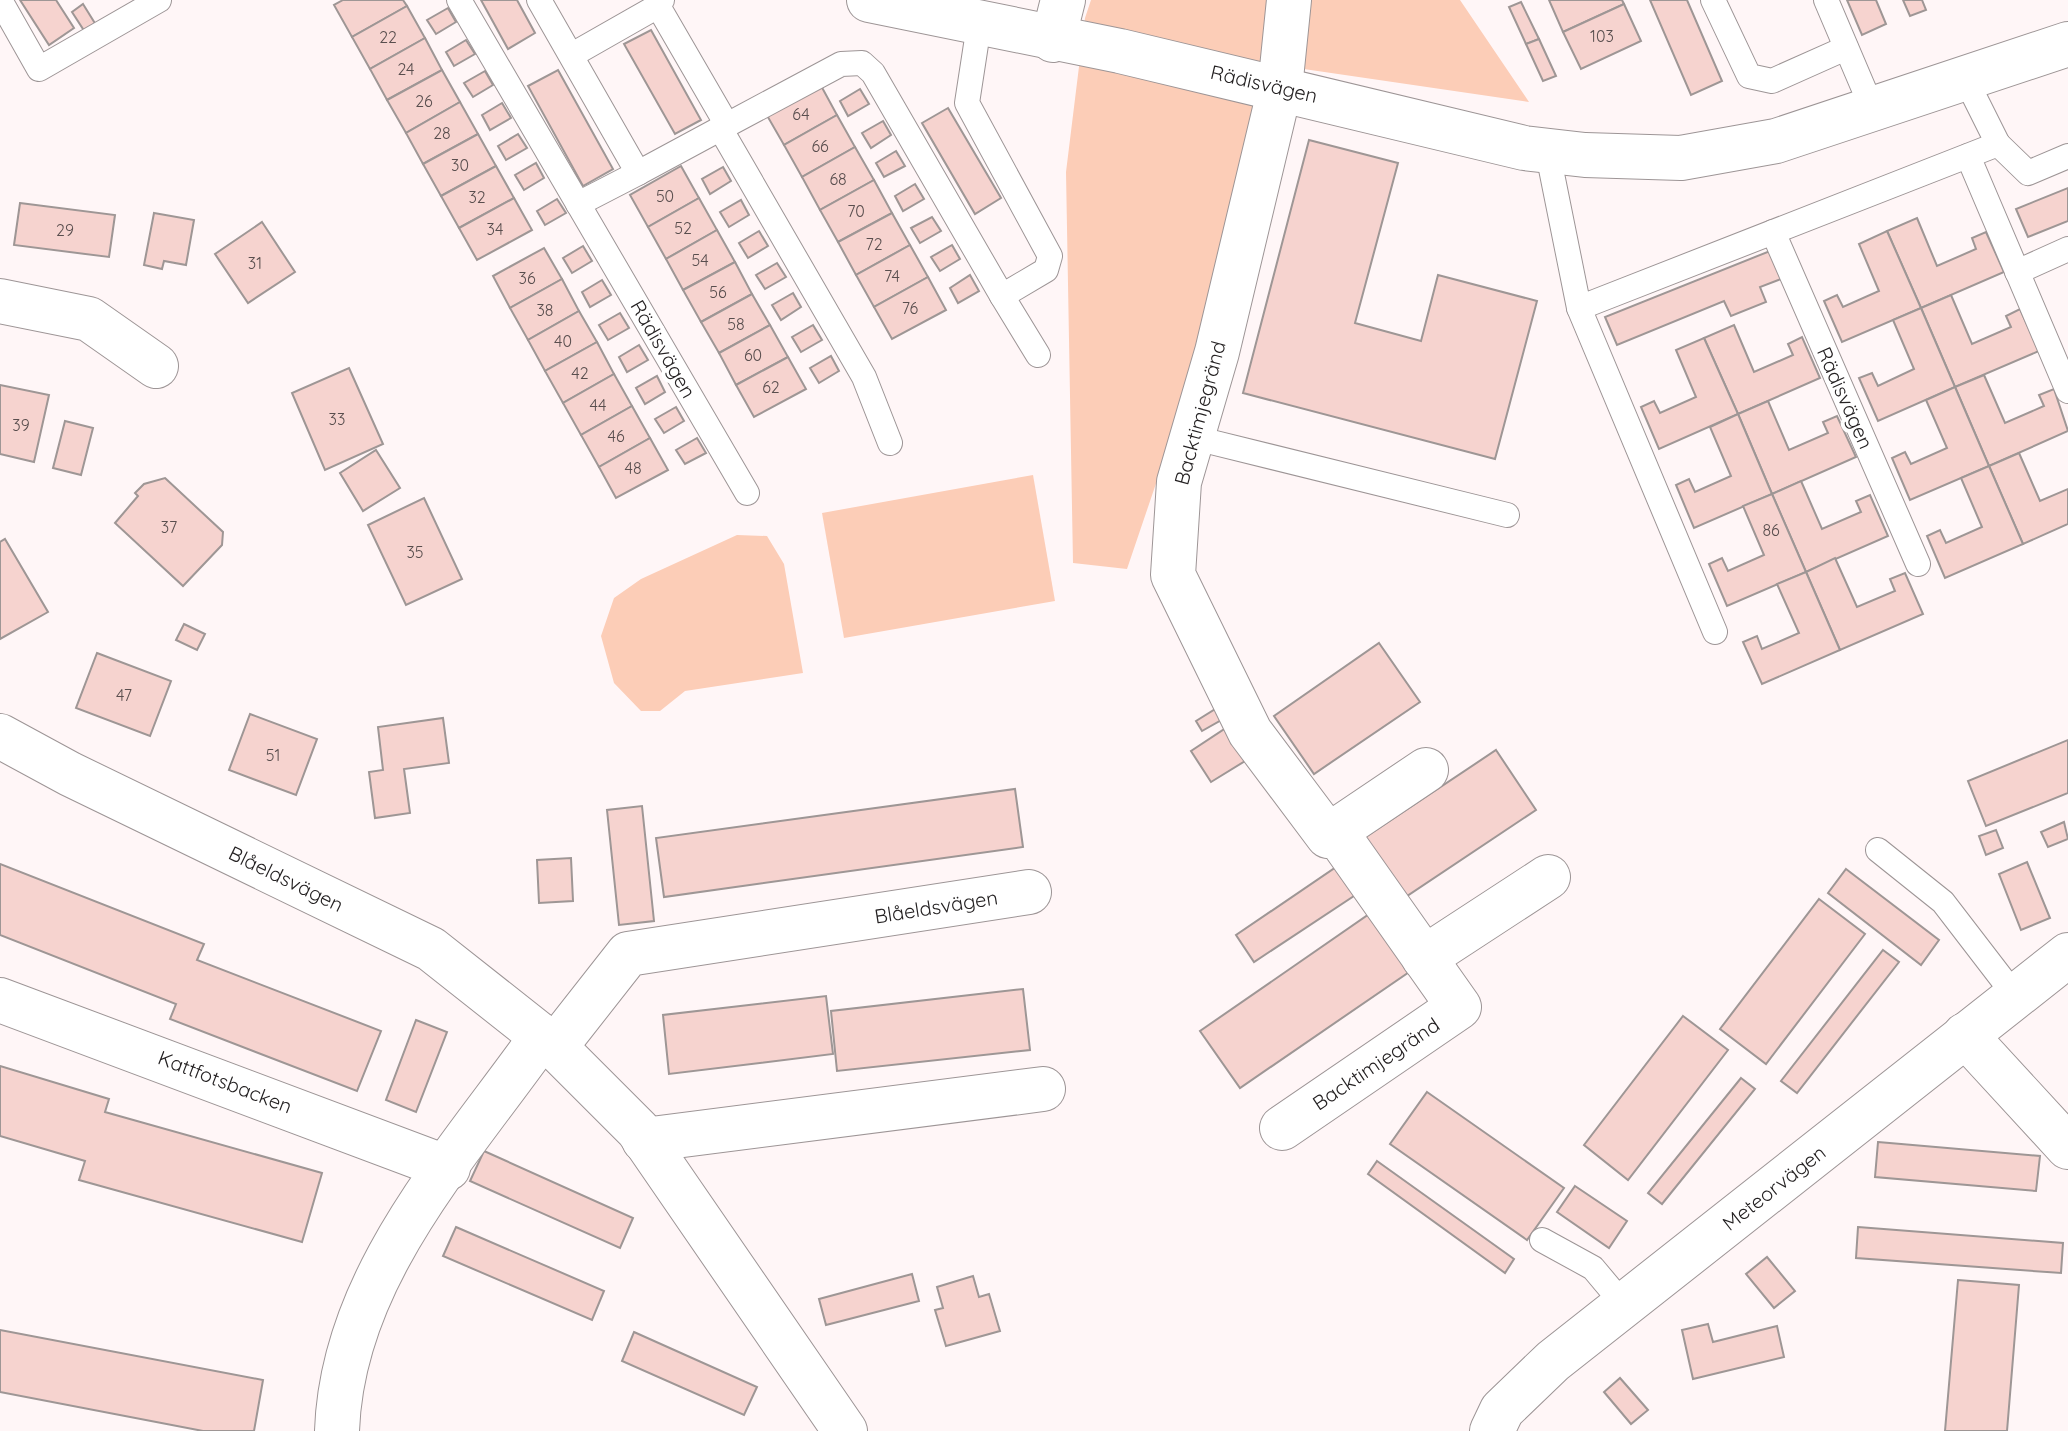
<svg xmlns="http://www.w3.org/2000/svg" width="2068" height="1431" viewBox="0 0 2068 1431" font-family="Quicksand,sans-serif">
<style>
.green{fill:#fccdb7}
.building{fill:#f6d3cf;stroke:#9e9695;stroke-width:2}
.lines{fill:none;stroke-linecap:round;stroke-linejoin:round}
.service-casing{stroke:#9d9596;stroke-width:26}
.minor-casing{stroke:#9d9596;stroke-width:46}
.service{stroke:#fff;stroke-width:24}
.minor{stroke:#fff;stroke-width:44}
.labels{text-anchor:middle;stroke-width:8;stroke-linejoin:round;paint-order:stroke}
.number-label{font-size:16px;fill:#594e4e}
.street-label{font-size:20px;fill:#252223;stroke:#fff}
</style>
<rect width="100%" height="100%" fill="#fff6f7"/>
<g class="green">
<path d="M1091 0H1460L1529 102 1297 68 1127 569 1073 563 1066 172 1085 18Z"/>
<path d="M1033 475 1055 601 844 638 822 513Z"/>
<path d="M737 535 767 536 784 564 803 673 685 691 660 711H641L614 683 601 636 614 598 641 579Z"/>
</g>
<g class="building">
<path d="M20 0H56L74 28 49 45Z"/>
<path d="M343 0H403L407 6 352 37 334 5Z"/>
<path d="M481 0H517L535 33 508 49Z"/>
<path d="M1549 0H1622L1624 4 1563 32Z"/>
<path d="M1650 0H1687L1722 81 1691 95Z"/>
<path d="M1847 0H1876L1886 24 1862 35Z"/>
<path d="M1903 0H1922L1926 10 1910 16Z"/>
<path d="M1521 2 1539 39 1526 44 1509 7Z"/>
<path d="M83 4 96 25 85 32 72 12Z"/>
<path d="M1624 4 1641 41 1581 69 1563 32Z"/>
<path d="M407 6 425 38 370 69 352 37Z"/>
<path d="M448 8 456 22 436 34 427 20Z"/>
<path d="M651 30 701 120 675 134 624 44Z"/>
<path d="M425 38 442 70 387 100 370 69Z"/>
<path d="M1539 39 1556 76 1543 81 1526 44Z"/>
<path d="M466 40 475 54 454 66 446 52Z"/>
<path d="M442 70 460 102 406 133 387 100Z"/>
<path d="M558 70 613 169 583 186 528 86Z"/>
<path d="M485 71 493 85 473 97 464 83Z"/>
<path d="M819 82 837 115 784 145 765 112Z"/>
<path d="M860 89 869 104 848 116 840 101Z"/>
<path d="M460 102 478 134 423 164 406 133Z"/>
<path d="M502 103 511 118 490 130 482 115Z"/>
<path d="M948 108 1001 198 975 214 922 123Z"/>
<path d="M837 115 855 147 802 177 784 145Z"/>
<path d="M883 121 891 135 871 148 862 133Z"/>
<path d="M478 134 496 166 441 196 423 164Z"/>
<path d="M518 134 527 148 506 160 498 146Z"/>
<path d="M1309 140 1398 163 1355 323 1421 341 1438 275 1537 301 1495 459 1243 393Z"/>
<path d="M855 147 874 180 820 210 802 177Z"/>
<path d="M896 151 905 166 884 177 876 163Z"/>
<path d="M536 163 544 178 524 190 515 175Z"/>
<path d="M496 166 514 198 459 228 441 196Z"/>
<path d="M681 166 699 198 648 227 630 195Z"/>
<path d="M723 167 731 181 710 194 702 179Z"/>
<path d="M874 180 892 213 838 242 820 210Z"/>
<path d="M915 184 924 199 903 211 895 196Z"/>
<path d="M2068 188V221L2028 237 2016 209Z"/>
<path d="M514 198 532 230 477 260 459 228Z"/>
<path d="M699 198 717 230 666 259 648 227Z"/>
<path d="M557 199 566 213 545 225 537 211Z"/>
<path d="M741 200 749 215 729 227 720 212Z"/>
<path d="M20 203 115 215 109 257 14 245Z"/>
<path d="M154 213 194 220 186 265 164 261 162 269 144 265Z"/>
<path d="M892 213 910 245 856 275 838 242Z"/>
<path d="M932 217 941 231 920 243 911 228Z"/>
<path d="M1917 218 1937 266 1976 249 1972 238 1986 232 2004 272 1921 308 1887 231Z"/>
<path d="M262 222 295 272 248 303 215 254Z"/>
<path d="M717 230 735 262 683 290 666 259Z"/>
<path d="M759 231 768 246 748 258 739 243Z"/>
<path d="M1887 231 1921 308 1842 342 1824 301 1837 295 1843 307 1879 291 1859 244Z"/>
<path d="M910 245 928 277 874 307 856 275Z"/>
<path d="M952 245 960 259 940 271 931 257Z"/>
<path d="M583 246 592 261 572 273 563 258Z"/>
<path d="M544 248 562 279 510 308 493 276Z"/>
<path d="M1770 251 1781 279 1760 287 1766 302 1731 316 1724 301 1617 345 1605 317Z"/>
<path d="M735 262 752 294 701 322 683 290Z"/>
<path d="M777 263 786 277 765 289 756 275Z"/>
<path d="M970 275 979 291 958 303 950 288Z"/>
<path d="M928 277 946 310 892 339 874 307Z"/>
<path d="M562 279 579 311 528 340 510 308Z"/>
<path d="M602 280 611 295 590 307 582 292Z"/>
<path d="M793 293 801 307 781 320 772 305Z"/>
<path d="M752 294 770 325 719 353 701 322Z"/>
<path d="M1951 295 1972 344 2011 327 2006 316 2020 309 2039 351 1955 387 1921 308Z"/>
<path d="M1921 308 1955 387 1878 421 1859 378 1872 373 1878 386 1914 369 1893 320Z"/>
<path d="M579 311 597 342 545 371 528 340Z"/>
<path d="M620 313 629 328 608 340 599 325Z"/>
<path d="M770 325 788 357 736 385 719 353Z"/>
<path d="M813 325 822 340 801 352 792 337Z"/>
<path d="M1734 325 1754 372 1793 355 1788 344 1802 337 1820 378 1738 414 1704 338Z"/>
<path d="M1704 338 1738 414 1659 449 1641 407 1654 401 1660 413 1696 397 1676 350Z"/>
<path d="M597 342 614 374 563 403 545 371Z"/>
<path d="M639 345 648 360 627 372 619 357Z"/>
<path d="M831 356 839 371 819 383 810 368Z"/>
<path d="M788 357 806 389 754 417 736 385Z"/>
<path d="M349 368 383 444 325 470 292 393Z"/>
<path d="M614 374 632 406 581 435 563 403Z"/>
<path d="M1984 375 2005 423 2044 406 2039 395 2054 389 2068 431 1989 466 1955 387Z"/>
<path d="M657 376 665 392 645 404 636 388Z"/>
<path d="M0 385 49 395 34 462 0 454Z"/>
<path d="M1955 387 1989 466 1910 500 1892 458 1905 452 1911 464 1947 448 1926 400Z"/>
<path d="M1768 401 1789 450 1828 433 1823 422 1837 416 1856 457 1772 494 1738 414Z"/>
<path d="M632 406 650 438 599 467 581 435Z"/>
<path d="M676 407 684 421 664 433 655 419Z"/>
<path d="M1738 414 1772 494 1694 528 1676 485 1689 479 1695 492 1731 476 1710 427Z"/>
<path d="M65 421 93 428 81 475 53 468Z"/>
<path d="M650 438 668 470 616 498 599 467Z"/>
<path d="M697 438 706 453 685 464 676 450Z"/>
<path d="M376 450 400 488 363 511 340 473Z"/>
<path d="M2019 453 2040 501 2068 489V524L2023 544 1989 466Z"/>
<path d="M1989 466 2023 544 1945 578 1927 536 1940 530 1946 543 1982 527 1961 478Z"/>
<path d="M165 478 223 532 222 545 183 586 115 523 138 496 135 493 144 484Z"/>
<path d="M1801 481 1822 529 1861 512 1856 501 1870 495 1888 536 1806 572 1772 494Z"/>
<path d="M1772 494 1806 572 1727 606 1709 564 1722 558 1728 571 1764 555 1743 506Z"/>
<path d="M424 498 462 579 406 605 368 525Z"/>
<path d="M5 539 48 612 0 639V542Z"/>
<path d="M1835 558 1857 607 1895 591 1890 579 1905 573 1923 614 1840 650 1806 572Z"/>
<path d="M1806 572 1840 650 1762 684 1743 642 1757 636 1762 649 1799 633 1777 584Z"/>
<path d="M184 624 205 634 197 650 176 640Z"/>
<path d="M1379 643 1420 702 1314 774 1274 716Z"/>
<path d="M97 653 171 681 150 736 76 708Z"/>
<path d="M1217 708 1223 719 1202 731 1196 721Z"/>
<path d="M250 714 317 739 296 795 229 770Z"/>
<path d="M443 718 449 763 404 769 410 813 375 818 369 772 383 770 378 727Z"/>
<path d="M1229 726 1250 758 1211 782 1191 751Z"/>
<path d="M2068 740V793L1986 826 1968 781Z"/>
<path d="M1496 750 1536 810 1404 898 1364 838Z"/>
<path d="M1015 789 1023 847 664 897 656 838Z"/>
<path d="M642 806 654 921 619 925 607 810Z"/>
<path d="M2064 822 2068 839 2048 847 2041 832Z"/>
<path d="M1996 830 2003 848 1986 855 1979 836Z"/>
<path d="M571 858 573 901 539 903 537 860Z"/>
<path d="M1345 861 1363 890 1254 962 1236 935Z"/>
<path d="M2027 862 2050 918 2021 930 1999 874Z"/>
<path d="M0 864 204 944 197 960 381 1031 357 1091 170 1019 176 1004 0 935Z"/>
<path d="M1846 869 1939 940 1921 965 1828 893Z"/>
<path d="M1819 899 1865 934 1766 1064 1720 1029Z"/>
<path d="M1375 910 1415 968 1240 1088 1200 1031Z"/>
<path d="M1883 950 1899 962 1797 1093 1781 1081Z"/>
<path d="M1023 989 1030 1050 837 1071 831 1011Z"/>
<path d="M826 996 833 1054 669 1074 663 1015Z"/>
<path d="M1683 1016 1728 1050 1628 1180 1584 1145Z"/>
<path d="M416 1020 447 1032 416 1112 386 1100Z"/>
<path d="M0 1066 109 1099 105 1112 322 1173 302 1242 79 1180 85 1161 0 1136Z"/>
<path d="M1741 1078 1755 1089 1662 1204 1648 1193Z"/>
<path d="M1427 1092 1564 1188 1527 1240 1390 1144Z"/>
<path d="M1878 1142 2040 1156 2036 1191 1875 1177Z"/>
<path d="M484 1151 633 1218 620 1248 470 1181Z"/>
<path d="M1377 1161 1514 1259 1505 1273 1368 1174Z"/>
<path d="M1575 1186 1627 1221 1609 1248 1557 1212Z"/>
<path d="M456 1227 604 1291 592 1320 443 1256Z"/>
<path d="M1858 1227 2063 1243 2061 1273 1856 1258Z"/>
<path d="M1767 1257 1795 1291 1774 1308 1746 1274Z"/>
<path d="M912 1274 919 1301 826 1325 819 1299Z"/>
<path d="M973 1276 979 1297 989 1294 1000 1331 946 1346 935 1310 943 1308 937 1287Z"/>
<path d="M1958 1280 2019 1285 2007 1431H1945Z"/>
<path d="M1708 1324 1713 1342 1777 1326 1784 1357 1693 1379 1682 1330Z"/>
<path d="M0 1330 263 1380 254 1431H203L0 1392Z"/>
<path d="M634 1332 757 1387 744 1415 622 1361Z"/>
<path d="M1620 1378 1648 1410 1631 1424 1604 1392Z"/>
</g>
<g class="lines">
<g class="service-casing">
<g id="service">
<path d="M0 0 39 69 159 0"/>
<path d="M459 0 747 493"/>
<path d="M539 0 638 173 727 125 658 6 662 0"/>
<path d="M1713 0 1749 76 1772 81 1846 48"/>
<path d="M1826 0 1872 108"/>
<path d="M572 55 658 6"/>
<path d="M1965 78 1998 144"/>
<path d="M727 125 841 64 862 63 873 73 1002 296 1046 270 1050 256 967 103 979 25"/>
<path d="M720 128 864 377 890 443"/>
<path d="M1547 149 1579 308 1998 144 2028 173 2068 156"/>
<path d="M1968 156 2068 391"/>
<path d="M578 204 638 173"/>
<path d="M1773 232 1918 564"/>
<path d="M2017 272 2068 249"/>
<path d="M1002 296 1038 355"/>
<path d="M1579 308 1715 632"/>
<path d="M1191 437 1507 515"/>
<path d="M1878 850 1943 902 2016 997"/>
<path d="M1542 1240 1593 1268 1624 1305"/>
</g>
</g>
<g class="minor-casing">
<g id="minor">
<path d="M869 0 1120 51 1524 148 1585 155 1681 158 1776 141 2068 44"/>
<path d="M1289 0 1280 88 1217 352 1179 482 1173 575 1250 732 1328 836 1426 770"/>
<path d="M1053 40 1063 0"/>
<path d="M0 301 89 319 156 366"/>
<path d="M0 736 70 774 431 949 555 1047 638 1130 845 1431"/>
<path d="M1424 958 1548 877"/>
<path d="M0 1000 448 1168"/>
<path d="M1965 1035 2068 1147"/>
<path d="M555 1047 628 954 1029 892"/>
<path d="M1282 1128 1459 1007 1335 831"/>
<path d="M644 1140 1043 1089"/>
<path d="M337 1431C342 1277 457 1156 542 1036"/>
<path d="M1492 1431 1502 1410 1553 1361 2068 955"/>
</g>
</g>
<use href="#service" class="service"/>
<use href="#minor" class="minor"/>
</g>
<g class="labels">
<g class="number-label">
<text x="1602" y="42">103</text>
<text x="388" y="43">22</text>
<text x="406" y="75">24</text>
<text x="424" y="107">26</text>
<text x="801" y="120">64</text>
<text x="442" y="139">28</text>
<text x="820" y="152">66</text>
<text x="460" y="171">30</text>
<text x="838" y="185">68</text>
<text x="665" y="202">50</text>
<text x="477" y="203">32</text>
<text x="856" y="217">70</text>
<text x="683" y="234">52</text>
<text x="495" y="235">34</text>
<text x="65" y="236">29</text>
<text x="874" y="250">72</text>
<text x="700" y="266">54</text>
<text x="255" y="269">31</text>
<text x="892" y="282">74</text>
<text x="527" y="284">36</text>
<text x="718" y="298">56</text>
<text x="910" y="314">76</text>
<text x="545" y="316">38</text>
<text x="736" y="330">58</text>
<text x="563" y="347">40</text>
<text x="753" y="361">60</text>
<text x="580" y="379">42</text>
<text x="771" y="393">62</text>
<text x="598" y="411">44</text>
<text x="337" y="425">33</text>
<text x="21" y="431">39</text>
<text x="616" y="442">46</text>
<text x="633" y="474">48</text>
<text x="169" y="533">37</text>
<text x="1771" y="536">86</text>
<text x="415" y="558">35</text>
<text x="124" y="701">47</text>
<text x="273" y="761">51</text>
</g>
<g class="street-label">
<text transform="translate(1264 84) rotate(13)" y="7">Rädisvägen</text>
<text transform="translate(663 349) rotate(60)" y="7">Rädisvägen</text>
<text transform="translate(1845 398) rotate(66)" y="7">Rädisvägen</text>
<text transform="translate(1200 413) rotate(-75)" y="7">Backtimjegränd</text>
<text transform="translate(286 879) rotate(26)" y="7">Blåeldsvägen</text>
<text transform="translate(936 907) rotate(-9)" y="7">Blåeldsvägen</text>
<text transform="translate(1376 1064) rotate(-34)" y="7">Backtimjegränd</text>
<text transform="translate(225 1082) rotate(21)" y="7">Kattfotsbacken</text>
<text transform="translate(1774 1188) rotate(-38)" y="7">Meteorvägen</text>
</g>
</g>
</svg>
